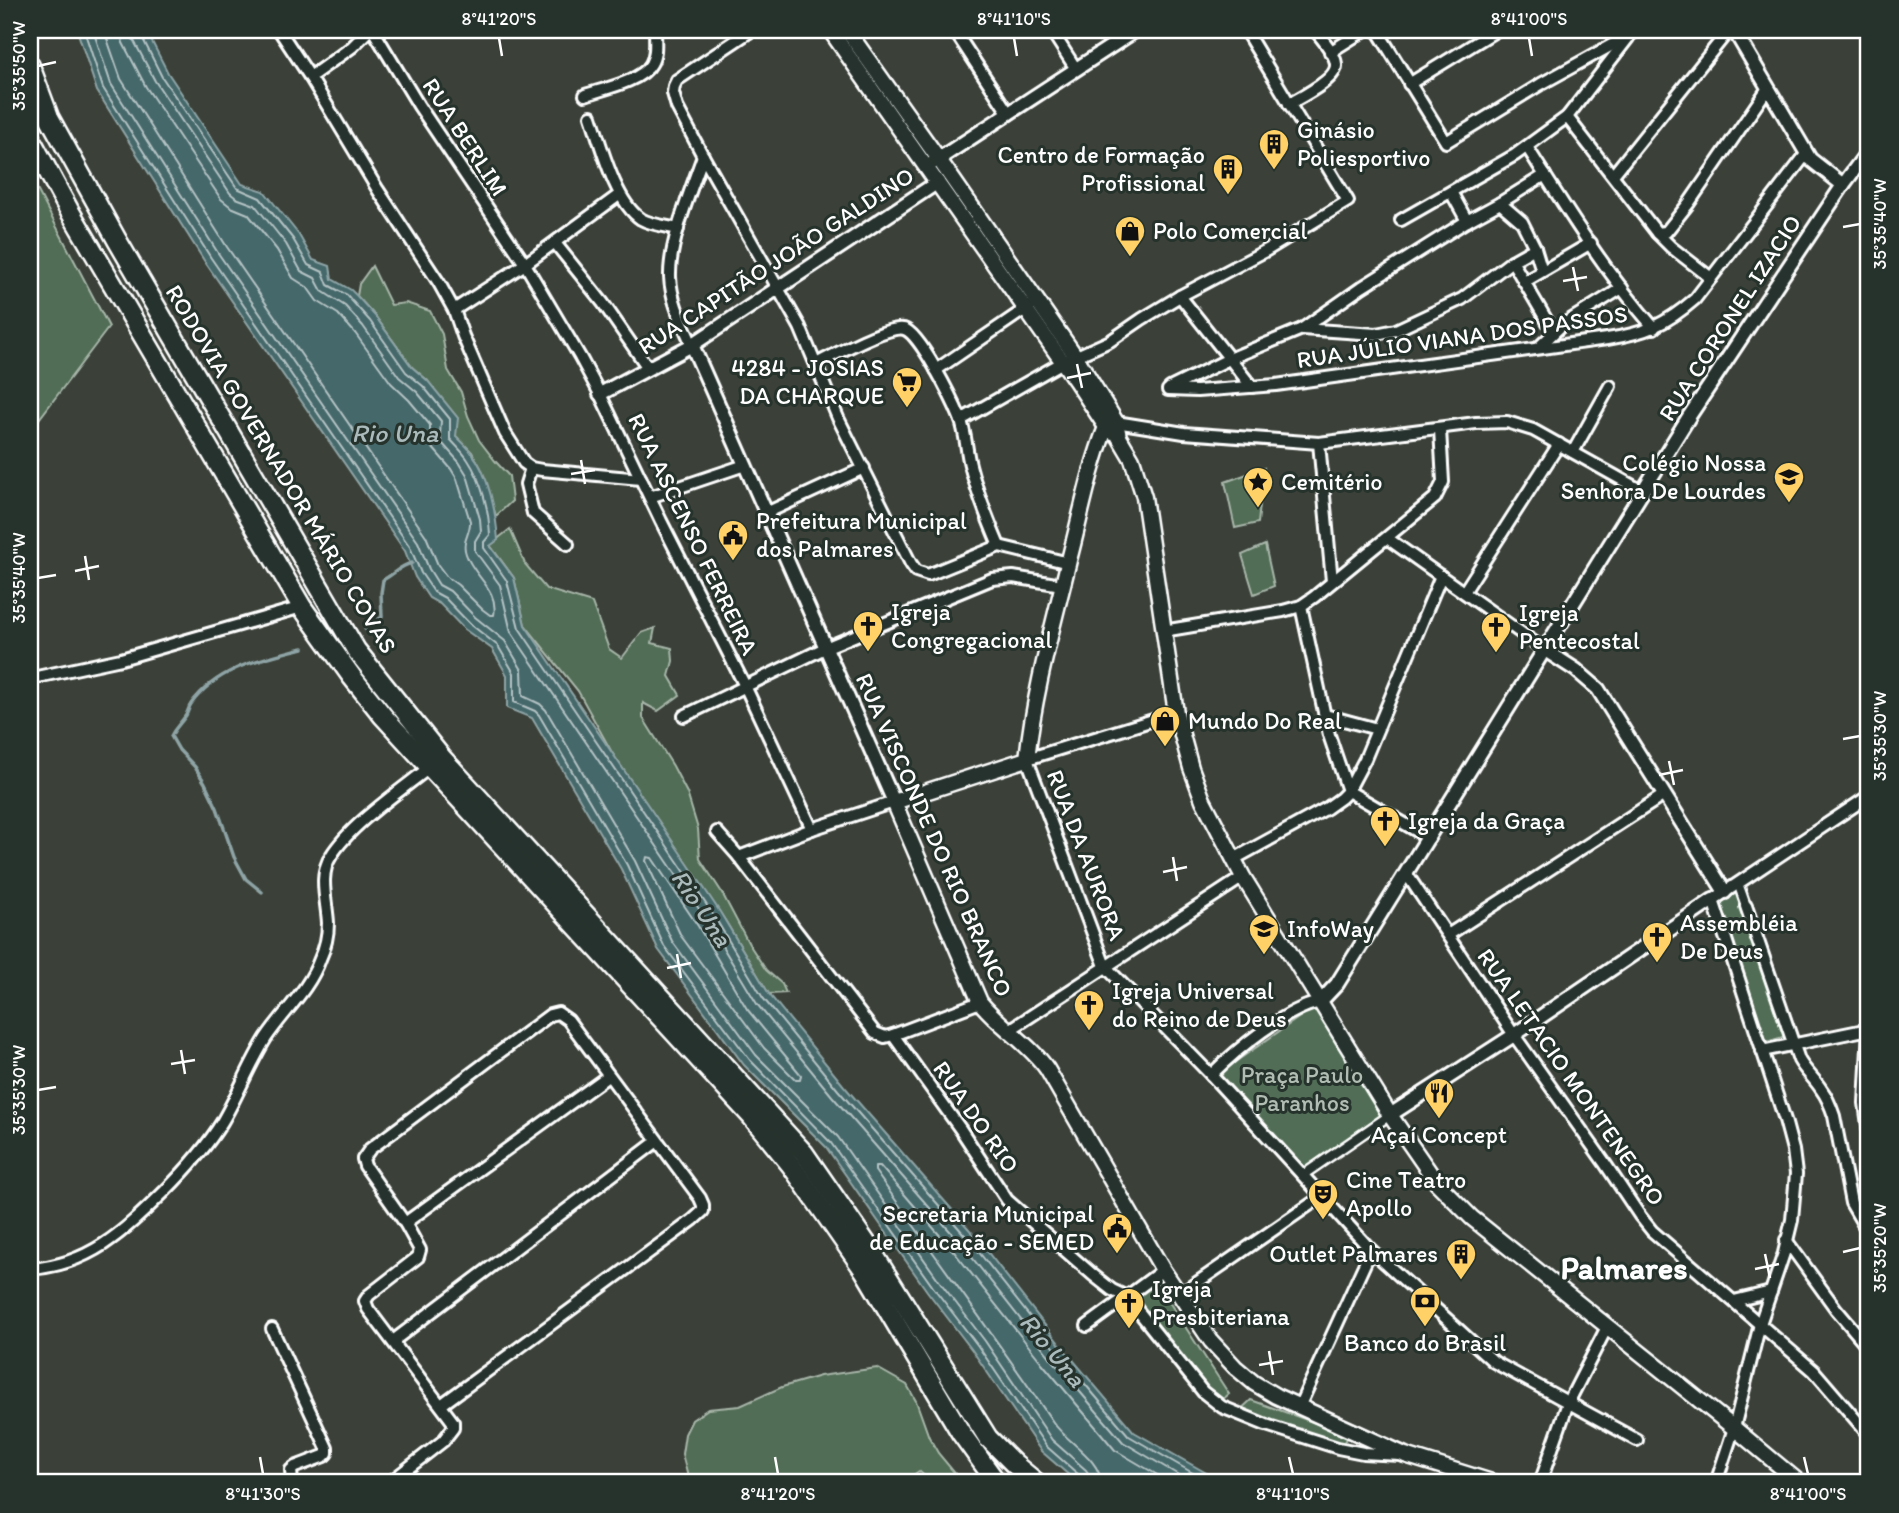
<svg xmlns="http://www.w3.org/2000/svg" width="1899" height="1513" viewBox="0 0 1899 1513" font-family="Itim,sans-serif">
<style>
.green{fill:#516d55;stroke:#a8b6aa;stroke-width:2}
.water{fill:#45686b;stroke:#8fa4a6;stroke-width:2}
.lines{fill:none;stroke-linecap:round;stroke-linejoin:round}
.shore{stroke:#b5c3c4;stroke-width:2}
.stream{stroke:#8fa4a6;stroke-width:3.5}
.pedestrian-casing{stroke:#fff;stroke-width:13}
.minor-casing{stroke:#fff;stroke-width:16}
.tertiary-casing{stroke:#fff;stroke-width:18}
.secondary-casing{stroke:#fff;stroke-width:19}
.trunk-casing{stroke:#fff;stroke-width:23}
.pedestrian{stroke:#26332d;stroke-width:8}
.minor{stroke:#26332d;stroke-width:10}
.tertiary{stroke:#26332d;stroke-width:12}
.secondary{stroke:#26332d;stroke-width:14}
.trunk{stroke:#26332d;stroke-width:18}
.ticks{fill:none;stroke:#fff;stroke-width:2.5}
.labels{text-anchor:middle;stroke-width:6;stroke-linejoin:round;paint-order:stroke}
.poi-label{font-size:24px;fill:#fff;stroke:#26332d;text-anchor:start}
.street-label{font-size:24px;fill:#fff;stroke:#26332d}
.park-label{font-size:24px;fill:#b1bdb2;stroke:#26332d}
.water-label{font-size:26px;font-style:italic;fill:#abbbbc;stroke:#26332d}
.district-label{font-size:32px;font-weight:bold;fill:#fff;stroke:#26332d}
.neatline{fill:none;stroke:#fff;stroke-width:2.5}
.ticks-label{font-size:18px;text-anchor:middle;fill:#fff}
</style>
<rect width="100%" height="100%" fill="#3b4139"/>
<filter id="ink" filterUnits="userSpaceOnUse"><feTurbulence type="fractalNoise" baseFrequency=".0143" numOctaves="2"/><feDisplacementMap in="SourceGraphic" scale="14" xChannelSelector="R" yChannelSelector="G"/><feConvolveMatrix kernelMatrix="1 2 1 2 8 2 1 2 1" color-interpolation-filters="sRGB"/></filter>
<g filter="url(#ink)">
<g class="green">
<path d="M30 176 109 327 30 431Z"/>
<path d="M372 266 391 305 406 303 430 311 442 334 448 370 461 392 468 416 479 440 496 462 509 476 512 501 496 516 481 468 472 452 456 436 428 381 412 367 375 316 357 296 359 284Z"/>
<path d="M1264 468 1258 523 1235 528 1225 482Z"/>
<path d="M510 529 525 564 546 589 592 603 609 649 622 658 641 633 655 628 652 643 672 648 673 661 669 676 680 695 658 711 643 703V718L673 766 687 793 698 829 700 859 721 891 749 944 766 970 782 984 786 993 769 994 726 922 614 756 578 691 525 625 514 578 490 545Z"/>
<path d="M1265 545 1274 586 1254 594 1242 555Z"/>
<path d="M1737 891 1786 1036 1763 1043 1719 901Z"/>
<path d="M1314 1007 1383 1114 1303 1172 1218 1074Z"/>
<path d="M1152 1282 1158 1285 1229 1394 1216 1405 1131 1300Z"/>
<path d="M877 1368 907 1385 916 1401 929 1437 938 1453 963 1483H932L919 1471 902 1483H693L687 1473 682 1454 685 1434 692 1420 708 1409 740 1406 782 1387 820 1376Z"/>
<path d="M1251 1400 1349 1435 1342 1447 1238 1412Z"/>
</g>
<path class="water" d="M77 30H146L168 73 242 184 264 191 299 235 313 260 330 266 332 279 351 290 357 296 375 316 412 367 428 381 458 418 456 436C461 441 467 446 471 452 489 474 496 513 498 540L490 546 514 578 525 625 688 864 720 912 769 994 844 1086 975 1236 1062 1347 1134 1432 1224 1483H1078L1041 1451 972 1350 927 1291 826 1147 744 1065 658 949 621 869 532 718 507 708V675L492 649 464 629 440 604 429 598 415 577 405 551 205 262 97 91Z"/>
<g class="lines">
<g class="shore">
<path d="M84 30 103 88 211 258 410 547 421 573 434 592 445 598 469 623 498 646 514 673V702L535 711 539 715 627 865 664 946 750 1060 831 1143 933 1287 978 1346 1046 1446 1079 1475 1082 1483"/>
<path d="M93 30 111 84 218 253 418 542 429 569 439 585 450 591 475 617 505 641 522 670 523 696 540 704 546 710 635 861 672 941 756 1055 838 1137 940 1282 985 1341 1052 1440 1086 1470 1090 1476V1483"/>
<path d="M104 30 121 79 227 247 426 536 438 565 447 577 458 585 482 609 490 615H494C499 589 473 576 466 554 461 541 471 533 470 521L457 479 451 469 432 447 430 439V425L409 400 391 383 355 333 338 314 317 301 307 287 293 278 277 250 248 214 231 207 221 199 146 87 123 43 120 30"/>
<path d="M131 30 133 39 155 81 230 193 236 198 255 205 286 244 301 271 315 278 322 291 345 306 363 326 399 377 417 392 441 421 440 436 442 443 459 462 467 475 480 519 481 531 475 541V551L500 585 511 632 675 873 707 921 757 1004 832 1096 963 1246 1050 1357 1123 1442 1192 1483"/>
<path d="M140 30 141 35 162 77 237 188 260 198 293 239 308 265 323 272 328 285 347 295 352 301 370 321 406 372 423 386 450 419V439C456 446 463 452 468 460 482 481 489 511 490 535L484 542V548L507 581 519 628 682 868 714 916 763 998 838 1090 970 1241 1057 1351 1129 1436 1210 1483"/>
<path d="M647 857 652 858 698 926 747 1009 801 1075 800 1080H796L764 1048 681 936 646 861Z"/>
<path d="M1101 1483C1100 1458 1067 1443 1053 1422 995 1337 934 1255 875 1171V1166H880L955 1253 1042 1363 1115 1450 1171 1483"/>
</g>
<g class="stream">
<path d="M365 629 382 617 381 593 383 580C396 573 399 566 412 563"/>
<path d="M262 892 246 879 234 857 217 808 205 783 195 767 179 750 171 736C175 728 179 725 184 718 188 714 188 708 191 704 218 667 261 659 303 648"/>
</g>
<g class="pedestrian-casing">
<g id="pedestrian">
<path d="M1738 883 1746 906"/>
<path d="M1303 1175 1390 1115"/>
</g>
</g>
<g class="minor-casing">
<g id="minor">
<path d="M279 30 310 77 378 190 439 283 454 310 463 336 505 433 524 463 531 468 542 470 641 479"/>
<path d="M373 30 419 106 525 264 580 357 600 394 661 521 745 686 812 829"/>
<path d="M752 30 677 80 674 86 673 93 677 107 703 156 800 327 838 418 911 564 916 571 928 575 999 546 1069 563"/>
<path d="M954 30 1009 114"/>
<path d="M1051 30 1076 69"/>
<path d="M1377 30 1446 142 1541 84 1630 35 1637 30"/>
<path d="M1330 52 1365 30"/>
<path d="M310 77 352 47 369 30"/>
<path d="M1409 84 1497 30"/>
<path d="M585 95C603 89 642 81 651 64 657 54 655 41 655 30"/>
<path d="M1289 104C1301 97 1338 79 1336 64 1335 53 1322 39 1315 30"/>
<path d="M591 116C601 145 615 202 641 219 651 225 666 226 678 229"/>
<path d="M1567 117 1657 233 1671 247 1711 278"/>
<path d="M1527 147C1566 209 1606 273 1654 328"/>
<path d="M1613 175 1729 30"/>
<path d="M1451 192 1467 221"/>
<path d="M1500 203 1522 222 1535 248 1542 271"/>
<path d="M1401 220 1515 155 1567 117 1628 38"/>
<path d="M1657 233 1666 232 1689 203 1768 88"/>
<path d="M555 243 603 303 648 368"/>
<path d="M1512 261 1553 331"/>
<path d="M1524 282 1591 243"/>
<path d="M1180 296 1252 387"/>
<path d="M454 310 525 264 619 195"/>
<path d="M1302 329 1376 334 1396 330 1462 299 1512 261 1535 248"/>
<path d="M692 345C683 324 671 301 670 277 669 242 691 190 703 156"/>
<path d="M1538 348 1562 325 1622 288"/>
<path d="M816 364C832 356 888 325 904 329 920 333 953 401 960 418 966 433 966 450 970 465 977 493 988 520 999 546"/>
<path d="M936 370 1037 301"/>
<path d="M1170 388 1229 359 1302 329 1362 287 1467 221 1500 203 1545 175"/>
<path d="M1168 390 1197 391 1276 385 1607 339C1646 333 1665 325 1695 299L1807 153"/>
<path d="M961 420 1063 362 1110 341 1142 319 1180 296 1267 250 1348 201 1245 30"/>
<path d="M1116 422 1184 433 1319 443 1476 423 1507 422 1533 430 1642 491"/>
<path d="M1319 443 1332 581"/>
<path d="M1573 452 1610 386"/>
<path d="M531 468 526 484 533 513 568 544"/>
<path d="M650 497 745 465"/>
<path d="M766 513 864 468"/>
<path d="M1387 538 1545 650"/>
<path d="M1464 592 1559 444"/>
<path d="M1301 606 1329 735 1348 791"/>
<path d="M1163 631 1283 611 1301 606 1314 597 1435 498 1443 482 1440 429"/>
<path d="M37 677 121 659 302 607"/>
<path d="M1176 713 1027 759 1105 966 1211 1075 1371 1250 1494 1362 1637 1440"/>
<path d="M1325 715 1377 729"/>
<path d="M684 716 825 648 992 579 1013 577 1062 585"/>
<path d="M1348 791 1429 838"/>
<path d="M717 832 739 857 875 1033 885 1037 893 1035 980 1002"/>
<path d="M739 857 812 829 894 802"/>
<path d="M1234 859 1327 808 1341 798 1348 791 1365 759 1441 576"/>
<path d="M1406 873 1514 1035 1604 1162 1640 1216 1652 1231 1814 1371 1869 1435"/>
<path d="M1746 906 1799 1060C1805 1071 1814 1078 1821 1089 1827 1097 1831 1107 1834 1116L1851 1203 1869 1234"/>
<path d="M1448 935 1664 795"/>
<path d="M1869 1029 1865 1103 1869 1133"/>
<path d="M1008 1031 1243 877"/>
<path d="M893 1035 961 1130 1007 1200 1093 1275 1112 1290 1127 1297 1203 1392 1222 1407 1266 1425 1338 1448 1363 1453 1400 1455"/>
<path d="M1762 1051 1869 1029"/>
<path d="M1211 1075C1236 1050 1285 1009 1320 1002"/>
<path d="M405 1223 608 1076"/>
<path d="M1786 1240 1836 1309 1869 1348"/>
<path d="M30 1269C90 1265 124 1231 164 1192 186 1170 206 1148 222 1122 238 1095 249 1065 266 1038 284 1011 309 990 320 959 325 948 328 936 328 923 327 902 318 875 331 856 350 825 400 791 430 767"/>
<path d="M1179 1295 1321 1197"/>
<path d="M1734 1301 1771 1292"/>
<path d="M1087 1326 1163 1270"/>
<path d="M272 1329 327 1448V1453L324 1456 295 1467 291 1470 292 1483"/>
<path d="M393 1341 656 1142"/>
<path d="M1299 1407 1371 1250"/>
<path d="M389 1483 443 1441 453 1428V1422L368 1309 365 1301 369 1295 418 1257 420 1250 405 1223 365 1166 363 1159 370 1149 550 1015 558 1013 568 1020 700 1198 703 1205V1211L693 1220 441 1405"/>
<path d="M1540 1483 1568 1403 1607 1327"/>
<path d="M1716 1483 1734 1428 1760 1324 1784 1253 1792 1220 1796 1174 1793 1150 1785 1120 1713 900 1869 796"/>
</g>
</g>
<g class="tertiary-casing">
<g id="tertiary">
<path d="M1734 30 1810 159 1843 185"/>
<path d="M931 164 1136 30"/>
<path d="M692 345 894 802"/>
<path d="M600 394 692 345 938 182"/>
<path d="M1545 650 1576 670 1598 689 1725 892"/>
<path d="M1320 1002 1337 984 1690 415 1843 185 1869 150"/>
<path d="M1390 1115 1514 1035 1713 900"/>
</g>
</g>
<g class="secondary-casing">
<g id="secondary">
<path d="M830 30 1076 381 1106 427 1113 432"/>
<path d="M847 30 938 158 1076 357 1116 422 1119 437 1132 459 1144 497 1176 713 1191 768 1203 800 1243 877 1390 1115 1437 1183 1472 1218 1734 1428 1800 1483"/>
<path d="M1106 427C1089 470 1081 515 1069 560 1053 626 1034 692 1027 759L894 802 980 1002C1000 1027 1029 1043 1047 1069L1163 1270 1211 1341 1235 1367 1254 1383 1276 1396 1405 1455 1495 1483"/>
</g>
</g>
<g class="trunk-casing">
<g id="trunk">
<path d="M30 66 49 117 117 240 356 650 442 758 804 1153 871 1250 988 1438 1014 1464 1037 1483"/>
<path d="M30 138 69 210 302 607 352 677 383 716 752 1117 791 1165 864 1270 961 1433 997 1483"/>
</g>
</g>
<use href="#pedestrian" class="pedestrian"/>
<use href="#minor" class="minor"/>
<use href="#tertiary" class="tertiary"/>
<use href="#secondary" class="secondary"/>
<use href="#trunk" class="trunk"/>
</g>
</g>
<path class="ticks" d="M499 38 502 56M1014 38 1017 56M1529 38 1532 56M38 66 56 62M1843 227 1860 224M1573 267 1578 291M1563 281 1587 277M1077 364 1082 388M1067 378 1091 373M581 460 585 484M571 474 595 470M85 556 89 580M75 571 99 566M38 578 56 575M1843 739 1860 736M1669 761 1674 785M1659 775 1683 770M1173 857 1177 881M1163 872 1187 867M677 954 681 978M667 968 691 963M181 1050 185 1074M171 1064 195 1060M38 1090 56 1087M1843 1252 1860 1248M1765 1254 1770 1278M1755 1269 1779 1264M1269 1351 1273 1375M1259 1365 1283 1361M260 1457 263 1474M775 1457 778 1474M1289 1457 1293 1474M1804 1457 1808 1474"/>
<defs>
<g id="building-pin" transform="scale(1.575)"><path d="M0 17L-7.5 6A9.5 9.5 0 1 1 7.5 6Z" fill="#ffd166" stroke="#26332d"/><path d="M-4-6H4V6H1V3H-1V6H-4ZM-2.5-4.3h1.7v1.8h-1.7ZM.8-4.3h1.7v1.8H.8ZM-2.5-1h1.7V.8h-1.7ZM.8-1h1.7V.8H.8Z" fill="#111"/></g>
<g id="shop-pin" transform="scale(1.575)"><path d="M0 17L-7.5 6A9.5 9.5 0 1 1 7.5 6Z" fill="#ffd166" stroke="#26332d"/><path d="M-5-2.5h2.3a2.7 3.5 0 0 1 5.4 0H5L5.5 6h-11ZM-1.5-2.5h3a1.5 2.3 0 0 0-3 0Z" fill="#111"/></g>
<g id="supermarket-pin" transform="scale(1.575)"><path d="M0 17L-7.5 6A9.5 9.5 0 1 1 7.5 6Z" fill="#ffd166" stroke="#26332d"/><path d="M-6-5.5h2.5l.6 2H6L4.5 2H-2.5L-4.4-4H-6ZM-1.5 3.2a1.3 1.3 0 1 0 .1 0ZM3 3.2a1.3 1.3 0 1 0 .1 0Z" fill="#111"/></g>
<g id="school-pin" transform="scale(1.575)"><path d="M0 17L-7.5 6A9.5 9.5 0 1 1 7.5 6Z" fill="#ffd166" stroke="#26332d"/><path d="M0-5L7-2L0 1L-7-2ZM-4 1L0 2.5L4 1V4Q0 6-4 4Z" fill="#111"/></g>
<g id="sight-pin" transform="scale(1.575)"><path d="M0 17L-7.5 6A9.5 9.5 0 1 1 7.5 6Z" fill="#ffd166" stroke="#26332d"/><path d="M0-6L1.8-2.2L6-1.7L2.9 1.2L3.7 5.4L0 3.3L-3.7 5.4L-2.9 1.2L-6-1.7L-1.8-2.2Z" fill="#111"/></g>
<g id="civic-pin" transform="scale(1.575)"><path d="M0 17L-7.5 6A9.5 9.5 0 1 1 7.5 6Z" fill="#ffd166" stroke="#26332d"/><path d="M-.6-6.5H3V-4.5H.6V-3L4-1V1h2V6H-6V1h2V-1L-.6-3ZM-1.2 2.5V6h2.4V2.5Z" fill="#111"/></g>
<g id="church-pin" transform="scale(1.575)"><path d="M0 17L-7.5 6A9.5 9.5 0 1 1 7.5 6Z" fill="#ffd166" stroke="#26332d"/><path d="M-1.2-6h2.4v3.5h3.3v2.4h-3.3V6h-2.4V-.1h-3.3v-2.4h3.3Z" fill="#111"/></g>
<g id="university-pin" transform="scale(1.575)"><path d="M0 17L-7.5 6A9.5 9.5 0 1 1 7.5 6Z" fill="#ffd166" stroke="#26332d"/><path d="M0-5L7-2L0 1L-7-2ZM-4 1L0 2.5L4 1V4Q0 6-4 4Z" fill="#111"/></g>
<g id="restaurant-pin" transform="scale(1.575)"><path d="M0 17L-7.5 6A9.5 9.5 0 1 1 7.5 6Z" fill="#ffd166" stroke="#26332d"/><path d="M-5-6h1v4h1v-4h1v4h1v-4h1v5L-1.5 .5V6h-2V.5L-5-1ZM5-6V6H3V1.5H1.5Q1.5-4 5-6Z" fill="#111"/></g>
<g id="theatre-pin" transform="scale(1.575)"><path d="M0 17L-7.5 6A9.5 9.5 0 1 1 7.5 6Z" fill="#ffd166" stroke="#26332d"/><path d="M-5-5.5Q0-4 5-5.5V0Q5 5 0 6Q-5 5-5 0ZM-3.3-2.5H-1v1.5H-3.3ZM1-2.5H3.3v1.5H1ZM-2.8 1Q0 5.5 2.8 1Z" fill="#111"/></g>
<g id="bank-pin" transform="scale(1.575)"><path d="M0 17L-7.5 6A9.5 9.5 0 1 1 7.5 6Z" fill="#ffd166" stroke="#26332d"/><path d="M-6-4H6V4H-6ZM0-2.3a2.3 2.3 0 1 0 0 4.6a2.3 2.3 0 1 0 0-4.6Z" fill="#111"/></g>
</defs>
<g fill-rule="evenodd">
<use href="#building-pin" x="1274" y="144"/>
<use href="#building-pin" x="1228" y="169"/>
<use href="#shop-pin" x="1130" y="231"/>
<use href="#supermarket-pin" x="907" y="382"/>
<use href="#school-pin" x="1789" y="477"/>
<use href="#sight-pin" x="1258" y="482"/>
<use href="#civic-pin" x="733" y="535"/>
<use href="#church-pin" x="868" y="626"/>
<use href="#church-pin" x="1496" y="627"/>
<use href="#shop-pin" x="1165" y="721"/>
<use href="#church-pin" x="1385" y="821"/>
<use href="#university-pin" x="1264" y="929"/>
<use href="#church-pin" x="1657" y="937"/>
<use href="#church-pin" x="1089" y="1005"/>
<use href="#restaurant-pin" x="1439" y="1093"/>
<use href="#theatre-pin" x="1323" y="1194"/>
<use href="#civic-pin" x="1117" y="1228"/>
<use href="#building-pin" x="1461" y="1254"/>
<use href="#bank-pin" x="1425" y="1301"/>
<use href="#church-pin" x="1129" y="1303"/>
</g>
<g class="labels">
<g class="poi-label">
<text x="1297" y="138">Ginásio<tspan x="1297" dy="28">Poliesportivo</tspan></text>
<text x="1205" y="163" text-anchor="end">Centro de Formação<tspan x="1205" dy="28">Profissional</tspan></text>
<text x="1153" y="239">Polo Comercial</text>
<text x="884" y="376" text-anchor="end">4284 - JOSIAS<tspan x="884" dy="28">DA CHARQUE</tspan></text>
<text x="1766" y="471" text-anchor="end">Colégio Nossa<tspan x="1766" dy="28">Senhora De Lourdes</tspan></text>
<text x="1281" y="490">Cemitério</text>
<text x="756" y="529">Prefeitura Municipal<tspan x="756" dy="28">dos Palmares</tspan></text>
<text x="891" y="620">Igreja<tspan x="891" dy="28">Congregacional</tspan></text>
<text x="1519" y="621">Igreja<tspan x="1519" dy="28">Pentecostal</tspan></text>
<text x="1188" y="729">Mundo Do Real</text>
<text x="1408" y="829">Igreja da Graça</text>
<text x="1680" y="931">Assembléia<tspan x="1680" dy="28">De Deus</tspan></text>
<text x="1287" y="937">InfoWay</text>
<text x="1112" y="999">Igreja Universal<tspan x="1112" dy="28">do Reino de Deus</tspan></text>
<text x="1439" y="1143" text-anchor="middle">Açaí Concept</text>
<text x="1346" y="1188">Cine Teatro<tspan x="1346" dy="28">Apollo</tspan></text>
<text x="1094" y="1222" text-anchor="end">Secretaria Municipal<tspan x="1094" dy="28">de Educação - SEMED</tspan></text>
<text x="1438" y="1262" text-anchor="end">Outlet Palmares</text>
<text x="1152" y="1297">Igreja<tspan x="1152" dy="28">Presbiteriana</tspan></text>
<text x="1425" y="1351" text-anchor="middle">Banco do Brasil</text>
</g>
<g class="street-label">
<text transform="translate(465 137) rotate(57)" y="8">RUA BERLIM</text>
<text transform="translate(776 261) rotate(-33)" y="8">RUA CAPITÃO JOÃO GALDINO</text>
<text transform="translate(1730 318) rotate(-57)" y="8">RUA CORONEL IZACIO</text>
<text transform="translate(1462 337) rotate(-8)" y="8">RUA JÚLIO VIANA DOS PASSOS</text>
<text transform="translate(281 469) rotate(59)" y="8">RODOVIA GOVERNADOR MÁRIO COVAS</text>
<text transform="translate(693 534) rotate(64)" y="8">RUA ASCENSO FERREIRA</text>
<text transform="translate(934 835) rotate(66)" y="8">RUA VISCONDE DO RIO BRANCO</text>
<text transform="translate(1086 855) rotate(69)" y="8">RUA DA AURORA</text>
<text transform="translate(1571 1077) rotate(55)" y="8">RUA LETACIO MONTENEGRO</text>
<text transform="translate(976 1117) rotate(55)" y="8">RUA DO RIO</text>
</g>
<g class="park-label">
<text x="1302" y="1083">Praça Paulo<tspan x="1302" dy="28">Paranhos</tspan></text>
</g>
<g class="water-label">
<text x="395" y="442">Rio Una</text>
<text transform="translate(702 908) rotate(56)" y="9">Rio Una</text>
<text transform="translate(1053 1350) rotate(50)" y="9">Rio Una</text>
</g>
<g class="district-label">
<text x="1624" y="1279">Palmares</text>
</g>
</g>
<rect width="1899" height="1513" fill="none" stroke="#26332d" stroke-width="77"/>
<rect x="38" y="38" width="1822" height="1436" class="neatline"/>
<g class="ticks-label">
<text x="499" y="25">8°41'20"S</text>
<text x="1014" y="25">8°41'10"S</text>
<text x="1529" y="25">8°41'00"S</text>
<text transform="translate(19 66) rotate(-90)" y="6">35°35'50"W</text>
<text transform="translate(1880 224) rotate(-90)" y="6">35°35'40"W</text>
<text transform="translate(19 578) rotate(-90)" y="6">35°35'40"W</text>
<text transform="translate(1880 736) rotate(-90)" y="6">35°35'30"W</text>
<text transform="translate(19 1090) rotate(-90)" y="6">35°35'30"W</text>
<text transform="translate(1880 1248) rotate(-90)" y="6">35°35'20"W</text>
<text x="263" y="1500">8°41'30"S</text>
<text x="778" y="1500">8°41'20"S</text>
<text x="1293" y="1500">8°41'10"S</text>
<text x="1808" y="1500">8°41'00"S</text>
</g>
</svg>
